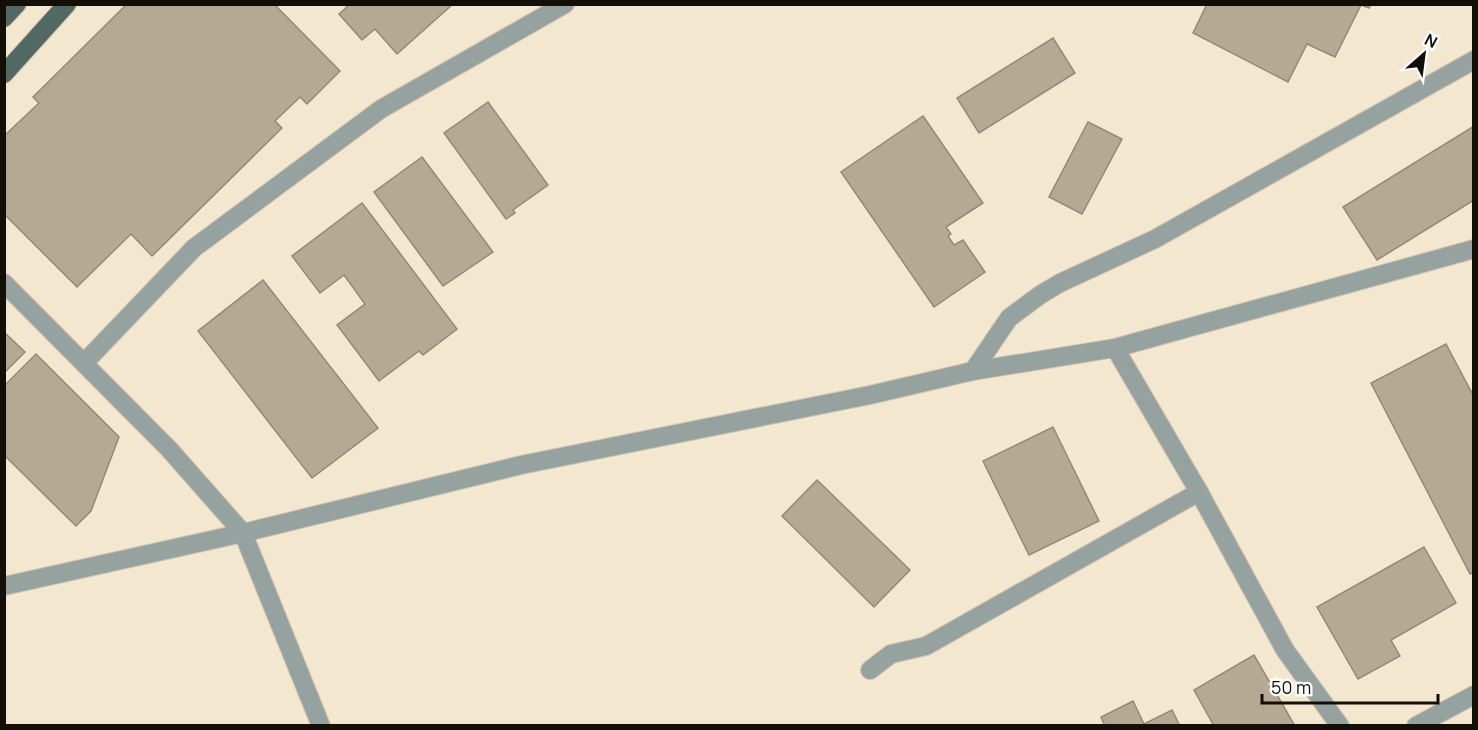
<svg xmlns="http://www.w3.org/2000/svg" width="1478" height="730" viewBox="0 0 1478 730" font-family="Manrope,sans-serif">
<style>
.building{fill:#b5a994;stroke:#958975;stroke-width:1.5}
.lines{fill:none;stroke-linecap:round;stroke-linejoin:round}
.minor-casing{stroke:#d0c4b0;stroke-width:20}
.major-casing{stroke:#d0c4b0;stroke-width:20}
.minor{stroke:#96a29f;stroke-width:18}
.major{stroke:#526862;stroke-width:18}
</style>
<rect width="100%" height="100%" fill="#f4e7d0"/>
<g class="building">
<path d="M127 4H274L340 71 307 104 300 97 275 121 282 128 152 256 131 234 77 287 4 214V136L39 103 33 97Z"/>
<path d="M350 4H453L397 54 375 29 362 40 339 14Z"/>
<path d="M1207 4H1371L1369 8 1361 5 1335 57 1307 44 1288 82 1193 33Z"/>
<path d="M1053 38 1075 73 979 133 957 98Z"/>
<path d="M488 102 548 185 513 210 515 213 506 219 444 133Z"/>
<path d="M923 116 983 203 946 227 951 234 948 236 954 245 963 240 985 272 934 307 841 172Z"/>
<path d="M1088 122 1122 139 1082 214 1049 197Z"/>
<path d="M1474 126V200L1377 260 1343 207Z"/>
<path d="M422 157 493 252 443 286 374 192Z"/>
<path d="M362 203 457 329 423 355 419 351 379 381 337 325 365 304 344 275 320 293 292 256Z"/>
<path d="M263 280 378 428 312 478 198 331Z"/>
<path d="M4 332 25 352 4 373Z"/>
<path d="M1446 344 1474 397V572L1470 574 1371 383Z"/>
<path d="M36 354 119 437 91 511 76 526 4 455V386Z"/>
<path d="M1053 427 1099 521 1029 555 983 461Z"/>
<path d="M817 480 910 570 874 607 782 516Z"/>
<path d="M1424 547 1456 603 1391 640 1400 656 1358 679 1317 607Z"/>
<path d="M1254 655 1295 726H1214L1194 690Z"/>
<path d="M1133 701 1144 724 1172 710 1180 726H1105L1101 717Z"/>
</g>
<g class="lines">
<g class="minor-casing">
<g id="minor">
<path d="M4 283 169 449 243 533 321 726"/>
<path d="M1115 348 1199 492 1285 650 1340 726"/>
<path d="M84 363 194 248 381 109 565 4"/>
<path d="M973 371 1009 318 1040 295 1060 283 1155 239 1474 60"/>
<path d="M4 586 243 533 521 465 870 395 973 371 1115 348 1474 249"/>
<path d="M870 670 891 654 926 646 1199 492"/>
<path d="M1416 726 1474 695"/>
</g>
</g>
<g class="major-casing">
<g id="major">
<path d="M4 18 17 4"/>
<path d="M4 74 67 4"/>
</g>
</g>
<use href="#minor" class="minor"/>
<use href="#major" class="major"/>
</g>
<rect width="1478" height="730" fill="none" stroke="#130f08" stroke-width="12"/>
<g transform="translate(1424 54) rotate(28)" stroke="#ffffff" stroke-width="4.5" paint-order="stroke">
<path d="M0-4.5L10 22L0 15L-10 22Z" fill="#130f08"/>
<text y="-9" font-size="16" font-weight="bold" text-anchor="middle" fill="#130f08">N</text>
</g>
<path d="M1262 694v9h176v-9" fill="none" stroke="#130f08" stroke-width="3"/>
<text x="1271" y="694" font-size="18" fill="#130f08" stroke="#ffffff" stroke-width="4.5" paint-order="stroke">50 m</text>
</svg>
